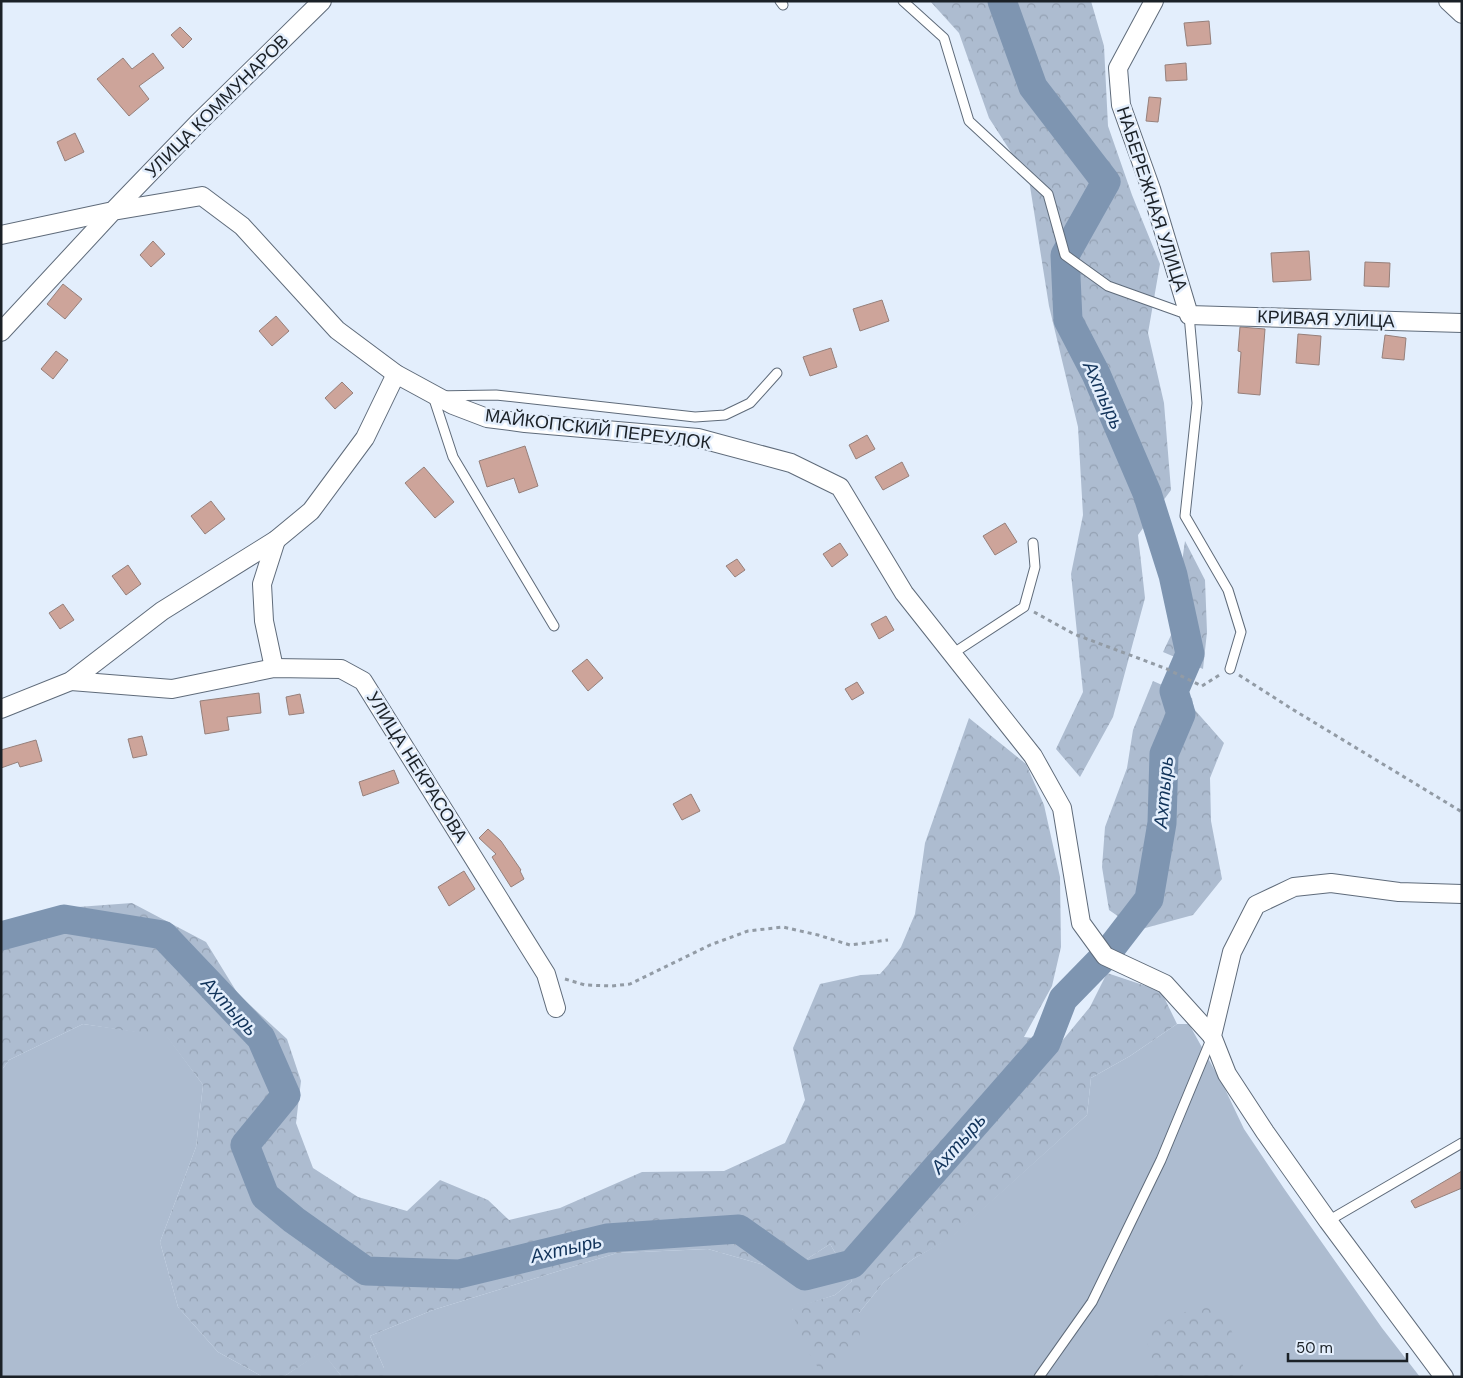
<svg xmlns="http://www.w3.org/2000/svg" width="1463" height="1378" viewBox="0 0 1463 1378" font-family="'DM Sans',sans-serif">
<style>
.green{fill:#adbcd0}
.forest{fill:url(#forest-crowns)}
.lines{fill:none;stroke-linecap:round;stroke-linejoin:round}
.river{stroke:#7e95b1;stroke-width:29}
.building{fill:#cda49a;stroke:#96807b}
.lane-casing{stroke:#5f6b7a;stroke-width:11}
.street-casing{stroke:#5f6b7a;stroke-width:20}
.path{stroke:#929ba5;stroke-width:3;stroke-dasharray:4 4;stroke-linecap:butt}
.lane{stroke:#fff;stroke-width:9}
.street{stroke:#fff;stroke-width:18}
.labels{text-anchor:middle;stroke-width:5;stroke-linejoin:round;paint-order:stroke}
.street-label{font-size:18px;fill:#1b2127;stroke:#e3eefc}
.water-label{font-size:19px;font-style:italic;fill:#11335a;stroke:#e3eefc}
</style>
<defs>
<pattern id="forest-crowns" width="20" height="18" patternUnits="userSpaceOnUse" patternTransform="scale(1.25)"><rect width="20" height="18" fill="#adbcd0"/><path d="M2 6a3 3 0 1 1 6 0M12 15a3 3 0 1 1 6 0" fill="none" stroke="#94a1b3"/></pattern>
</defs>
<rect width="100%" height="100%" fill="#e3eefc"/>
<g class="green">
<path d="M83 1024 167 1036 203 1085 196 1147 160 1242 178 1307 218 1352 263 1377H1V1071L9 1060Z"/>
<path d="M1177 1024H1189L1224 1087 1244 1129 1285 1190 1382 1328 1420 1377H384V1368L370 1336 433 1310 617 1253 708 1249 771 1267 807 1259 830 1244 852 1281 835 1295 792 1309 859 1342V1313L884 1282 913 1259 951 1237 1087 1115 1091 1078 1130 1056Z"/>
<path d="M322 1351 342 1377H283Z"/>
</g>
<g class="forest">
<path d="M930 1H1091L1104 46 1108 126 1132 195 1160 264 1148 333 1164 403 1171 490 1138 535 1145 598 1113 717 1080 777 1056 749 1083 692 1071 574 1083 515 1078 427 1049 306 1029 180 989 118 959 33Z"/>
<path d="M1185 541 1205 580 1207 632 1203 669 1163 652 1172 633Z"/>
<path d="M1153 681 1192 698 1194 709 1224 743 1210 778 1211 821 1222 879 1193 915 1138 930 1109 910 1102 867 1105 827 1127 768 1133 730Z"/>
<path d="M969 718 1026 764 1044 805 1060 877 1061 947 1052 986 1024 1037 1062 1041 1090 1007 1107 973 1161 991 1177 1024 1130 1056 1091 1078 1087 1115 951 1238 913 1259 884 1282 859 1313 860 1341 822 1374 799 1337 792 1308 835 1295 852 1281 830 1244 807 1259 771 1267 708 1249 617 1253 433 1310 370 1336 384 1368V1377H342L322 1352 283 1377H263L218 1352 178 1307 160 1242 196 1147 203 1085 167 1037 83 1024 9 1060 1 1071V922L64 908 132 903 206 942 238 994 287 1039 301 1081 296 1123 313 1168 358 1197 407 1211 440 1180 488 1200 509 1220 560 1208 642 1172 724 1171 785 1143 805 1100 793 1048 820 984 861 975 880 974 888 965 901 947 915 914 925 843Z"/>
<path d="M1219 1301 1237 1344 1246 1377H1151L1147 1335 1173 1316Z"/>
</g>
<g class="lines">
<path class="river" d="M1 936 64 919 163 935 261 1038 286 1095 245 1145 265 1196 294 1220 366 1271 459 1274 607 1238 739 1229 805 1276 852 1264 1046 1043 1063 999 1105 956 1149 899 1162 823 1164 754 1181 714 1174 691 1190 654 1173 575 1147 493 1096 374 1068 320 1065 255 1106 182 1033 87 1002 1"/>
</g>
<g class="building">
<path d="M1209 21 1211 44 1187 46 1184 23Z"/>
<path d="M180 27 192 39 183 48 171 35Z"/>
<path d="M153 53 164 68 139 86 149 99 129 116 97 79 123 58 132 69Z"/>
<path d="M1186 63 1187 80 1166 81 1165 65Z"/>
<path d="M1149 97 1161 98 1158 122 1146 121Z"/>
<path d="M75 133 84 152 65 161 57 142Z"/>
<path d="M153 241 165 254 151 267 140 255Z"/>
<path d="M1309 251 1311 280 1273 282 1271 253Z"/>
<path d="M1365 262 1390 263 1389 287 1364 286Z"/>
<path d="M63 284 82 299 65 319 47 304Z"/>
<path d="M882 300 889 321 860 331 853 309Z"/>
<path d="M276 316 289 331 272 346 259 331Z"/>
<path d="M1240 327 1265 329 1260 395 1238 393 1241 352 1238 351Z"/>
<path d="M1298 334 1321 336 1319 365 1296 363Z"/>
<path d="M1385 335 1406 338 1404 360 1382 358Z"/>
<path d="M831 348 837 367 810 376 803 357Z"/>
<path d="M56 351 68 360 53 379 41 369Z"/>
<path d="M342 382 353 393 335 409 325 398Z"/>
<path d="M867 435 875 449 856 459 849 445Z"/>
<path d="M525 446 538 486 519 493 514 478 487 487 479 461Z"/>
<path d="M902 462 909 476 883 490 875 477Z"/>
<path d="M424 467 454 502 435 518 405 483Z"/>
<path d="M211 501 225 519 205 534 191 516Z"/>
<path d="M1005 523 1017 542 995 555 983 536Z"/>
<path d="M840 543 848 555 832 567 823 554Z"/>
<path d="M737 559 745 570 735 577 726 566Z"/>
<path d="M128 565 141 584 126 595 112 576Z"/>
<path d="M63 604 74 620 60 629 49 613Z"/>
<path d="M886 616 894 630 879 639 871 624Z"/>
<path d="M587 659 603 678 588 691 572 671Z"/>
<path d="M857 682 864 693 852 700 845 689Z"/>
<path d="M259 693 261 713 227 717 229 730 205 734 200 701Z"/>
<path d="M300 694 304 713 289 715 286 697Z"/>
<path d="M142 736 147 755 133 758 128 739Z"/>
<path d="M36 740 42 761 20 767 18 762 1 768V750Z"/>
<path d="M394 770 399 783 363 796 359 782Z"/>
<path d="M691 794 700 811 682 820 673 804Z"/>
<path d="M488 829 501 841 521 870 520 871 524 879 511 887 492 857 496 854 479 838Z"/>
<path d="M464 871 475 889 449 906 438 887Z"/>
<path d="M1462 1171V1188L1415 1208 1411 1201Z"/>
</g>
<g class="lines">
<g class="lane-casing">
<g id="lane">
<path d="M780 1 783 5"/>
<path d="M903 1 944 38 969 121 1048 194 1065 255 1108 286 1189 315 1197 403 1185 516 1228 590 1241 632 1230 669"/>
<path d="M554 626 453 457 433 396 496 395 695 417 725 415 750 403 777 373"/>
<path d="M952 654 1024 607 1035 567 1033 543"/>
<path d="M1328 1221 1462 1143"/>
<path d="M1039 1377 1092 1302 1161 1160 1212 1037"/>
</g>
</g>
<g class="street-casing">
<g id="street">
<path d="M1154 1 1118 68 1121 105 1151 189 1189 315 1462 323"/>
<path d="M1448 1 1462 14"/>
<path d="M1 235 113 211 197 124 322 1"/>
<path d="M1 332 113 211 202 196 242 226 337 330 396 374 453 405 487 418 525 423 698 438 791 463 840 487 904 593 1033 756 1062 808 1081 923 1105 956 1165 984 1212 1036"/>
<path d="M274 668 264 621 262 584 276 540"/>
<path d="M71 681 172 689 274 668 341 669 363 681 546 974 556 1008"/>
<path d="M1 709 71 681 162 611 276 540 311 511 365 438 396 374"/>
<path d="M1444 1377 1328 1221 1265 1132 1227 1074 1212 1036 1232 952 1256 905 1294 887 1331 883 1399 892 1462 894"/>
</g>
</g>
<g class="path">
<path d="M1034 612 1074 634 1167 669 1202 686 1221 674"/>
<path d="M1239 675 1292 709 1462 812"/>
<path d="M565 979 585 985 612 986 630 984 710 945 748 931 783 927 818 935 850 945 888 940"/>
</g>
<use href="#lane" class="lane"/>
<use href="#street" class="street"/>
</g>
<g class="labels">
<g class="street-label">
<text transform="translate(217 106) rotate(-45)" y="6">УЛИЦА КОММУНАРОВ</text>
<text transform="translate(1152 199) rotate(72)" y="6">НАБЕРЕЖНАЯ УЛИЦА</text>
<text transform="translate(1326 319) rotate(2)" y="6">КРИВАЯ УЛИЦА</text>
<text transform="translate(598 429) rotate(7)" y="6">МАЙКОПСКИЙ ПЕРЕУЛОК</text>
<text transform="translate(417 767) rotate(58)" y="6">УЛИЦА НЕКРАСОВА</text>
</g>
<g class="water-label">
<text transform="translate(1104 395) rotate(66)" y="7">Ахтырь</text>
<text transform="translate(1163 792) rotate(-85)" y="7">Ахтырь</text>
<text transform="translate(230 1006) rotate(47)" y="7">Ахтырь</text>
<text transform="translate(958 1143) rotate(-49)" y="7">Ахтырь</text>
<text transform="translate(566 1248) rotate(-13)" y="7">Ахтырь</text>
</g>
</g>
<rect width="1463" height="1378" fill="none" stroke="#1b2127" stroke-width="5"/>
<path d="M1288 1353v8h119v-8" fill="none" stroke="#1b2127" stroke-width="2.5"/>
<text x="1296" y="1353" font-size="15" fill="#1b2127" stroke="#e3eefc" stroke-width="4" paint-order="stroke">50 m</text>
</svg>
